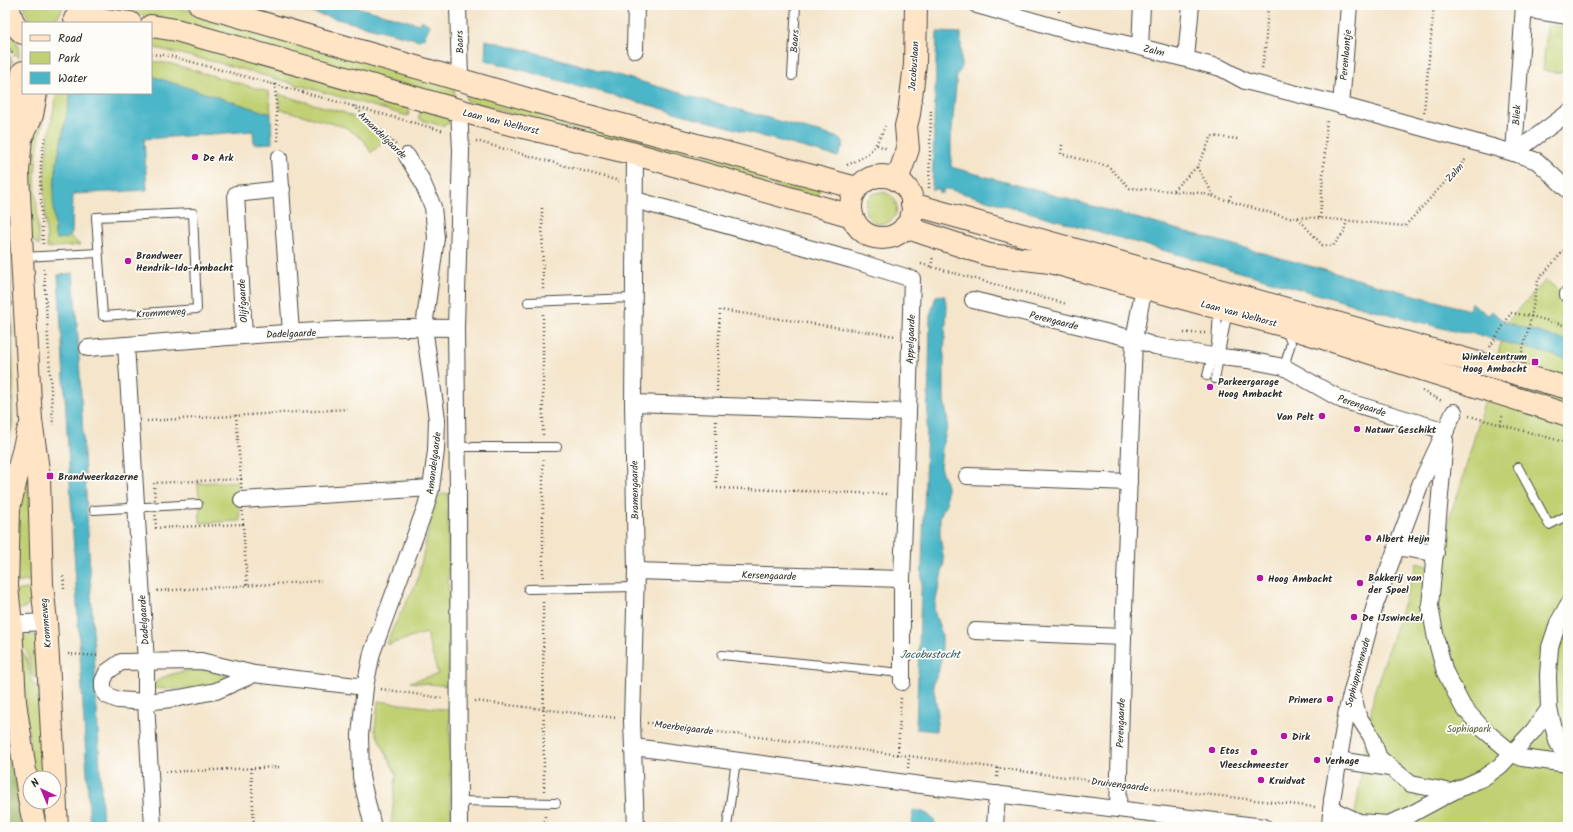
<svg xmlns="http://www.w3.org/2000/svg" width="1573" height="832" viewBox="0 0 1573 832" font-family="Kalam,sans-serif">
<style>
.green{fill:#c0d072;stroke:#767e4e}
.forest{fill:#98b264;stroke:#626e48}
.water{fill:#4bb6c8;stroke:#3b707a}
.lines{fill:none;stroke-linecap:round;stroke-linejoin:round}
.lane-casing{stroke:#494743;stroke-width:10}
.street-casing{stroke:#494743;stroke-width:18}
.secondary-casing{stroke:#494743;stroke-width:24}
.path{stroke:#494743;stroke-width:2.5;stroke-dasharray:1 3;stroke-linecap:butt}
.lane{stroke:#fff;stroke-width:8}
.street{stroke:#fff;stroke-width:16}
.secondary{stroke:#ffe4c6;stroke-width:22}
.poi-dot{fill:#b5179e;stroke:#fdfcf7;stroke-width:1.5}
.labels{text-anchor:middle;stroke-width:3.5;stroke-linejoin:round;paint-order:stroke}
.street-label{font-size:10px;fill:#2b2b2b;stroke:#fdfcf7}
.poi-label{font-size:10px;font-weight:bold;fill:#2b2b2b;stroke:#fdfcf7;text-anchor:start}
.park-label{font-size:10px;fill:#585d40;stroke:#fdfcf7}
.water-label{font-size:11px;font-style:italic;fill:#365c62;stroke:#fdfcf7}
</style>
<rect width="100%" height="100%" fill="#fdfcf7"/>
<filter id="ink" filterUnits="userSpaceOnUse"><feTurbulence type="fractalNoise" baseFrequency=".025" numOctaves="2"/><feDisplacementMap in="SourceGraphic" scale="8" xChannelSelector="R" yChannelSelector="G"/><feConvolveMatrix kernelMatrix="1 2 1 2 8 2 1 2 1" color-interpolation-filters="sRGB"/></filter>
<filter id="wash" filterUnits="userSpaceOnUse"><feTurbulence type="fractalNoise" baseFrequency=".012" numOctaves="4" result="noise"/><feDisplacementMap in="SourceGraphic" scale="16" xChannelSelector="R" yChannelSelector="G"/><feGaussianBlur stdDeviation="0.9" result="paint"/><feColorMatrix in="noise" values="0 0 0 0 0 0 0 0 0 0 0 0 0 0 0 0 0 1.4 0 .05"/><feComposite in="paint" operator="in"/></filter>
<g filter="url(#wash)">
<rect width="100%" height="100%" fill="#f4e5cb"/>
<g class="green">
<path d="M24 5H63C59 30 26 30 24 5Z"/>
<path d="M119 5H151L201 12 454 85 455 100 161 18 119 12Z"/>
<path d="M5 20C13 32 19 41 19 57 8 52 5 31 5 20Z"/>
<path d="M1547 25 1568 27V73L1543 71Z"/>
<path d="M151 33 411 105 408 116 227 65 151 47Z"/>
<path d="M151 61 172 64 269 92 271 114 151 76Z"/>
<path d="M466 88 821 185 817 198 466 101Z"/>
<path d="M41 93H48L37 153 35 176 39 246 29 237 28 175Z"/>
<path d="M57 93H71L57 162 53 195 68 238 70 236 80 245 47 248C46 221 43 194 45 167 47 142 52 117 57 93Z"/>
<path d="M278 94 345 113 362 121 385 140 371 153 364 140 345 127 280 109Z"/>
<path d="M422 108 449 116V123L443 126 418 119Z"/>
<circle cx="881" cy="208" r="16"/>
<path d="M1546 280 1568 298V827H1353L1374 693 1417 563 1431 567 1460 488 1507 322Z"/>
<path d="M28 468 36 580 13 583 10 540Z"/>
<path d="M238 481 240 521 200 523 198 483Z"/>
<path d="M448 493 449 686 410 682 438 674 426 633 387 645 391 632 417 582 436 496Z"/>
<path d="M36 588C36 603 30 607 16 610L15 591Z"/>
<path d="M29 635H40L44 676 36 678 32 676 28 653 23 648 18 637Z"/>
<path d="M21 650C30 658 28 674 33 685L44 687 51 778H33L31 765Z"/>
<path d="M205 668 227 675C223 690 167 690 154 688L152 685C166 672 187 671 205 668Z"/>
<path d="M378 701 450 710 451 827H391L396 774 375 731Z"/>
</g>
<g class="forest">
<path d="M5 46 12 61 11 77 14 78 8 146 13 379 12 425 5 464Z"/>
<path d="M5 660 28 827H5Z"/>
</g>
<g class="water">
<path d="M282 5H349L419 24 421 20 430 25 424 38 419 40Z"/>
<path d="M937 32 961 33V70L957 74 951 140V167L1469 310 1471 302 1488 315 1492 311 1502 320 1508 323 1568 341V359L1492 339 1473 333 1457 332 1359 306 948 189H943V193H939V189H932Z"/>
<path d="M486 40C603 69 719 105 836 137L844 143 838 157 485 60Z"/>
<path d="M151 76 271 114 272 143 254 144 253 131 144 139 147 190 73 194 72 234 68 238 57 239 55 236 53 195 57 162 71 93H151Z"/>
<path d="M73 273 78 337 103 827H90L58 275Z"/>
<path d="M944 295 947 306 944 355V400L948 423 942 449 940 467 947 486 946 504 940 516V535L944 562 934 610 942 636V655L938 673 933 683 938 715 936 731 916 729 929 372 930 316 936 296Z"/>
<path d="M913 810C924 811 934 815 936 827H912Z"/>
</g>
</g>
<g filter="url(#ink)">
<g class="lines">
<g class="lane-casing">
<g id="lane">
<path d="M792 76 796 5"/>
<path d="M193 213 197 309 103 316 96 217Z"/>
<path d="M23 257 98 253"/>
<path d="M528 302 633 298"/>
<path d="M1284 367 1291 343 1286 330"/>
<path d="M1207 376 1212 356 1216 345 1218 309"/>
<path d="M1215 379 1226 321 1231 312"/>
<path d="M457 447H557"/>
<path d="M1518 467 1549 525 1568 515"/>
<path d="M94 510 198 504"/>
<path d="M528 589 635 587"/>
<path d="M722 655 901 673"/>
<path d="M460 801 556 803"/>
<path d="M727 827 736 760"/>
</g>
</g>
<g class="street-casing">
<g id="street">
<path d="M458 5 460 79"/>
<path d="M977 5 1072 32 1140 47 1221 68 1245 81 1329 102 1514 153 1537 161 1568 190"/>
<path d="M1524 9 1568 16"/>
<path d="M1140 47 1142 5"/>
<path d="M635 50 636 5"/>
<path d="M1186 58 1191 5"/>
<path d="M1341 106 1349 5"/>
<path d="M459 110 461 150 456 328 458 492 459 827"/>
<path d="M1514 153 1524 5"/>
<path d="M1514 153 1568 113"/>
<path d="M635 154 633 403 636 571 632 721 636 827"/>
<path d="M279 158 291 333"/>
<path d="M1568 295V294"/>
<path d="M973 300 1134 339 1155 346 1212 356 1248 360 1284 367 1342 400 1446 431"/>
<path d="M244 335 236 194 282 189"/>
<path d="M126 345 146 662V702L153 827"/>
<path d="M88 348C210 339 333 326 456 328"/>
<path d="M633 403 908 412 912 279 852 260 635 200"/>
<path d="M1445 440 1430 606 1436 639 1445 672 1463 707 1483 729 1512 753 1522 758 1568 764"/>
<path d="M967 476 1129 482"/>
<path d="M242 500 431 488"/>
<path d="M1396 547 1436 553"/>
<path d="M636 571 902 579"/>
<path d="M5 624 46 622"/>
<path d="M975 631 1123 637"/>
<path d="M201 661 254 674 216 691 179 698 146 702 118 700 106 695 103 688V681L107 672 121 662Z"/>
<path d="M254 674 365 687"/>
<path d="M902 682V579L908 412"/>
<path d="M1353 695 1358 716 1371 736 1379 758 1411 784 1452 792"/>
<path d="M1549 709 1557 741 1568 763"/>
<path d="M634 747 929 786 1264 827"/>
<path d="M1338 760 1390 768"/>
<path d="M1118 808 1123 637 1134 339 1144 287"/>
<path d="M1331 809 1359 822 1388 824 1406 817 1452 792 1483 778 1500 766 1533 731 1549 709 1548 676 1550 647 1558 623 1568 605"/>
<path d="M373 827 361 777 360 735 365 687 372 653 426 506 431 488 436 451 437 419 424 327 436 238 433 207 421 179 407 156"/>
<path d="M995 827 997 794"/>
<path d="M1330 827 1332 800 1347 710 1375 605 1420 485 1454 412"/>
</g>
</g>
<g class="secondary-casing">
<g id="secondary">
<path d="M9 5C9 16 14 26 23 33"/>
<path d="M200 5 548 105 857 188"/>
<path d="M75 19H98L130 23"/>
<path d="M151 26 176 30 494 120 635 154 852 216"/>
<path d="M23 72 16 112 21 138 18 172 22 257 31 420 39 477 42 584 46 622 57 827"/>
<path d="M21 138 32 115 36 93"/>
<circle cx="882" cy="207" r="31"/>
<path d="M897 180 908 149 906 126 909 114 915 64 916 5"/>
<path d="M912 204 1568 388"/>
<path d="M905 227 989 255 1050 262 1285 326 1568 415"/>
<path d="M28 431 9 508 7 587 11 624 15 702 30 805 35 827"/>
</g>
</g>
<g class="path">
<path d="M1059 12V5"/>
<path d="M7 46 14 56"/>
<path d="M151 54 170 56 444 131"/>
<path d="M1262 68 1265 51 1268 5"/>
<path d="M275 84 278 142"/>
<path d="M354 106 396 145"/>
<path d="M1424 112 1434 5"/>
<path d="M476 141 619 181"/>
<path d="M877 145 888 149"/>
<path d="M1062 145 1061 154 1108 166 1130 188 1201 193 1285 217 1320 218 1405 226 1467 158"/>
<path d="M847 165C869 156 876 148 885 126"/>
<path d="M1197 167 1214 196"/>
<path d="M929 188 931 111"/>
<path d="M1173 190 1197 167 1212 136 1238 139"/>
<path d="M40 194 41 162 45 137"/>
<path d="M41 199 43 244"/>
<path d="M1229 200 1231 195"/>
<path d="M542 208 543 291"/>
<path d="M1298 218 1322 245 1333 246 1344 232 1347 220"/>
<path d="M1320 218 1327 119"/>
<path d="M921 264 1067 304"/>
<path d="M931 267 933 256"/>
<path d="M44 269 53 425"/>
<path d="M543 314V435"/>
<path d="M1184 333H1205"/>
<path d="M1490 347 1511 313 1531 316 1567 326 1568 325"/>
<path d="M1521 356 1530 322 1538 280 1568 246"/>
<path d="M717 391 720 310 895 336"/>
<path d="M1422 391 1442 401"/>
<path d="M236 415 241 479"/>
<path d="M1469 416 1568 443"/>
<path d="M147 421 347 409"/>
<path d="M716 421V488L889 494"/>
<path d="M1500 425 1503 414"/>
<path d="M543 460V577"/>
<path d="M241 479 243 524 156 528 154 483Z"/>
<path d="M243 524 247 585"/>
<path d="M63 576 64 589"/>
<path d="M157 591 321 581"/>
<path d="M543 602 544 791"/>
<path d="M68 654 100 656"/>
<path d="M381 689 442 698"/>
<path d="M475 701 617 718"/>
<path d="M647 723 909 756 1102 782"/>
<path d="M898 755 901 697"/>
<path d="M251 768 254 827"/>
<path d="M908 768 909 756"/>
<path d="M166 772 280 767"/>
<path d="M997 777 998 768"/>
<path d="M1135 786 1315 807"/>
<path d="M545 816V827"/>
</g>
<use href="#lane" class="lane"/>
<use href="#street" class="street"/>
<use href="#secondary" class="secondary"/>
</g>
</g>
<g class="poi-dot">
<circle cx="195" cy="157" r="4"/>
<circle cx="128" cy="261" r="4"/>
<rect x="1531" y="358" width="8" height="8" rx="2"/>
<circle cx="1210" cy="387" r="4"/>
<circle cx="1322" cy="416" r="4"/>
<circle cx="1357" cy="429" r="4"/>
<rect x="46" y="472" width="8" height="8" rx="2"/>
<circle cx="1368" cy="538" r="4"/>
<circle cx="1260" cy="578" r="4"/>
<circle cx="1360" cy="583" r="4"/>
<circle cx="1354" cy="617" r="4"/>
<circle cx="1330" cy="699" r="4"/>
<circle cx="1284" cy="736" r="4"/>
<circle cx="1212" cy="750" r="4"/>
<circle cx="1254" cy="752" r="4"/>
<circle cx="1317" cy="760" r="4"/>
<circle cx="1261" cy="780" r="4"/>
</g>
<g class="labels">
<g class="street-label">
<text transform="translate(794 41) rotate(-86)" y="4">Baars</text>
<text transform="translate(459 42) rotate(-92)" y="4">Baars</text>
<text transform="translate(1154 50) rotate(14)" y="4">Zalm</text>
<text transform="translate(1345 55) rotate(-85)" y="4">Perenlaantje</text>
<text transform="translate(913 66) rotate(-86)" y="4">Jacobuslaan</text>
<text transform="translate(1516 115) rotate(-86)" y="4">Bliek</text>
<text transform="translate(501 121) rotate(14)" y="4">Laan van Welhorst</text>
<text transform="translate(383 135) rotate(44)" y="4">Amandelgaarde</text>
<text transform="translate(1454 172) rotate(-48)" y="4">Zalm</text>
<text transform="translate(242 301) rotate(-93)" y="4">Olijfgaarde</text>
<text transform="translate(161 312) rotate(-4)" y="4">Krommeweg</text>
<text transform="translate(1239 313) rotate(15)" y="4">Laan van Welhorst</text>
<text transform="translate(1054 320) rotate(14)" y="4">Perengaarde</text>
<text transform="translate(291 333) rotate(-2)" y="4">Dadelgaarde</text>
<text transform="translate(910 339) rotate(-88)" y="4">Appelgaarde</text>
<text transform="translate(1362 405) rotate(18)" y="4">Perengaarde</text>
<text transform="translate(433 463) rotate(-83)" y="4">Amandelgaarde</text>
<text transform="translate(634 490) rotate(-91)" y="4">Bramengaarde</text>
<text transform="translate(769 575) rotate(2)" y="4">Kersengaarde</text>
<text transform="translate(143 620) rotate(-94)" y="4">Dadelgaarde</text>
<text transform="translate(45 623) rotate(-95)" y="4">Krommeweg</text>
<text transform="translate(1357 672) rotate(-75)" y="4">Sophiapromenade</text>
<text transform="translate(1120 723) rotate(-88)" y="4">Perengaarde</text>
<text transform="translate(684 727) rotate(7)" y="4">Moerbeigaarde</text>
<text transform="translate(1120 784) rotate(7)" y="4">Druivengaarde</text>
</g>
<g class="poi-label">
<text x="203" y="161">De Ark</text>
<text x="136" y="259">Brandweer<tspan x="136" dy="12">Hendrik-Ido-Ambacht</tspan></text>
<text x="1527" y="360" text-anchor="end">Winkelcentrum<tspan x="1527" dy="12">Hoog Ambacht</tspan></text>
<text x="1218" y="385">Parkeergarage<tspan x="1218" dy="12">Hoog Ambacht</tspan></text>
<text x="1314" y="420" text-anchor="end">Van Pelt</text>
<text x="1365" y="433">Natuur Geschikt</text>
<text x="58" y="480">Brandweerkazerne</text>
<text x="1376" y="542">Albert Heijn</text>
<text x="1368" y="581">Bakkerij van<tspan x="1368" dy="12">der Spoel</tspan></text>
<text x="1268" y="582">Hoog Ambacht</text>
<text x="1362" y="621">De IJswinckel</text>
<text x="1322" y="703" text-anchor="end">Primera</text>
<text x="1292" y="740">Dirk</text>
<text x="1220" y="754">Etos</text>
<text x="1325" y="764">Verhage</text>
<text x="1254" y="768" text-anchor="middle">Vleeschmeester</text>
<text x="1269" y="784">Kruidvat</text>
</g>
<g class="park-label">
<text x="1469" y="732">Sophiapark</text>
</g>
<g class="water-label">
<text x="930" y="658">Jacobustocht</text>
</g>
</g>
<rect width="1573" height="832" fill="none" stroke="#fdfcf7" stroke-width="20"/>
<rect x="22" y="22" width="130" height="72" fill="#fdfcf7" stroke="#a9a8a5"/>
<rect x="30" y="35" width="20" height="6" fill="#ffe4c6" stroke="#a9a8a5"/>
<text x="58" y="42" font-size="12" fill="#2b2b2b">Road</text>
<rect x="30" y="52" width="20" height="12" fill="#c0d072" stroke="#a9a8a5"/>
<text x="58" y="62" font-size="12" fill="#2b2b2b">Park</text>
<rect x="30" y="72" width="20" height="12" fill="#4bb6c8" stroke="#a9a8a5"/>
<text x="58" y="82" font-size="12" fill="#2b2b2b">Water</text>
<g transform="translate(42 790) rotate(316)"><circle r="19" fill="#fdfcf7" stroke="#a9a8a5"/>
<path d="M0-3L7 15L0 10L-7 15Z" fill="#b5179e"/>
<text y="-6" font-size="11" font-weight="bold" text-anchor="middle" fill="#2b2b2b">N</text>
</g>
</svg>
